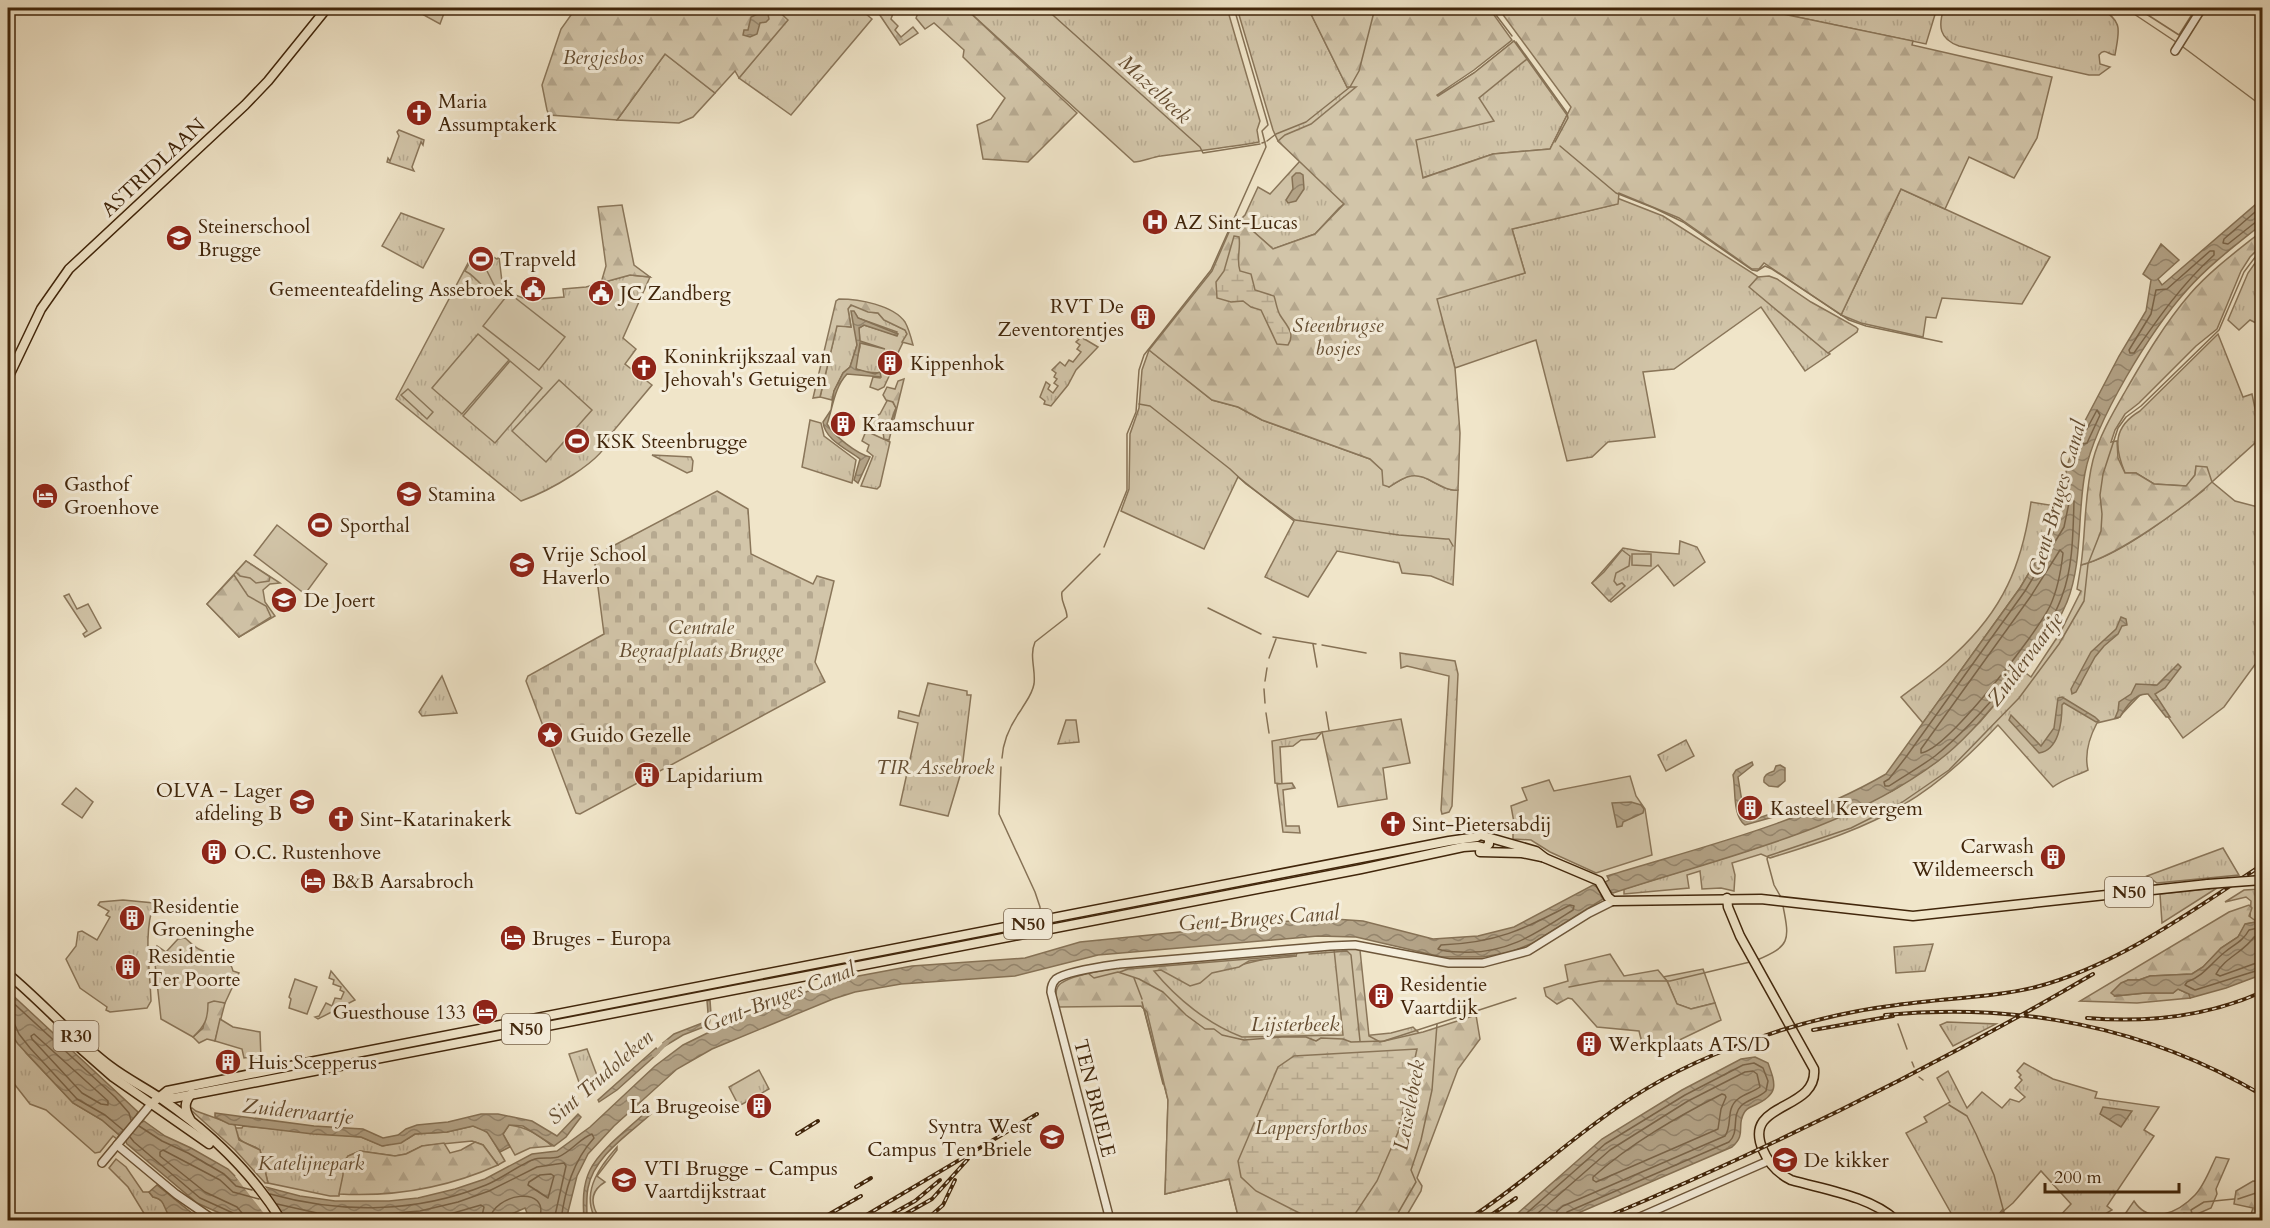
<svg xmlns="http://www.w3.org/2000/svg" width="2270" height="1228" viewBox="0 0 2270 1228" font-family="Cardo,serif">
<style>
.grass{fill:url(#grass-tufts);stroke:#8a765a;stroke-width:1.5}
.forest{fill:url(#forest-firs);stroke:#8a765a;stroke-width:1.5}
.wetland{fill:url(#wetland-marsh);stroke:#8a765a;stroke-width:1.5}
.cemetery{fill:url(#cemetery-stones);stroke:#8a765a;stroke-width:1.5}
.garden{fill:#d2c5a9;stroke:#8a765a;stroke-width:1.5}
.water{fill:url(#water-waves);stroke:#867256;stroke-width:1.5}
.pier{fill:#f0e5c9}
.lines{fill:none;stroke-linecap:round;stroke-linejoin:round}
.shore{stroke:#7a654a;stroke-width:1.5}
.stream{stroke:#867256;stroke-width:1.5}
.canal{stroke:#b4a488;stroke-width:4.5}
.minor-casing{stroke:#6d563a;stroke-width:10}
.major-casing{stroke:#41260b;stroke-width:11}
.minor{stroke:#f5eedc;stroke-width:7}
.major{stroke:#f0e5c9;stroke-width:8}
.rail-casing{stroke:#41260b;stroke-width:4}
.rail{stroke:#f5eedc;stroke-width:1.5;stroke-dasharray:4.5;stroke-linecap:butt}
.major-bridge-casing{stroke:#41260b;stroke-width:11;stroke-linecap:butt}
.major-bridge{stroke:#f0e5c9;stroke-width:8}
.labels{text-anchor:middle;stroke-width:6;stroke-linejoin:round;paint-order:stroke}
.shield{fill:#f5eedc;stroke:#77624a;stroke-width:1.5}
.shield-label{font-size:18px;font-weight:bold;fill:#41260b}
.park-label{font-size:20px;font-style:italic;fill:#654e32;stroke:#f5eedc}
.poi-label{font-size:20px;fill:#41260b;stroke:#f5eedc;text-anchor:start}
.street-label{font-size:20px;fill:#41260b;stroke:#f5eedc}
.water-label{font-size:21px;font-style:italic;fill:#644c30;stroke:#f5eedc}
</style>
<defs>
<pattern id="grass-tufts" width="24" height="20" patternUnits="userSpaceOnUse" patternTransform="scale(1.5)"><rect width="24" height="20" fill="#d2c5a9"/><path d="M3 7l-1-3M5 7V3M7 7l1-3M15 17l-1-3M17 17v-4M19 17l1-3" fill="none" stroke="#b6a990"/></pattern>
<pattern id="forest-firs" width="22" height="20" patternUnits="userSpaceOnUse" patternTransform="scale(1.5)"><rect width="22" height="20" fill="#d2c5a9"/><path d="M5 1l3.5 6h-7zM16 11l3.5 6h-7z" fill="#b6a990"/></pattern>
<pattern id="wetland-marsh" width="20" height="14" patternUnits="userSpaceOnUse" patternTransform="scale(1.5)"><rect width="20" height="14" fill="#d2c5a9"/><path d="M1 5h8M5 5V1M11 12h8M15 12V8" fill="none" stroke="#b6a990"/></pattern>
<pattern id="cemetery-stones" width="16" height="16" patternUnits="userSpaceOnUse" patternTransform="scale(1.5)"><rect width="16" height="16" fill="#d2c5a9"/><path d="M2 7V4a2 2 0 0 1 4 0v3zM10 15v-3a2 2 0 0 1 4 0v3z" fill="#b6a990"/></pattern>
<pattern id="water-waves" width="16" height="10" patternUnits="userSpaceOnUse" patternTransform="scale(1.5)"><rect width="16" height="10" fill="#b4a488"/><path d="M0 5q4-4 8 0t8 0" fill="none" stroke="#94856d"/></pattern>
</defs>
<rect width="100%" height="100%" fill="#f0e5c9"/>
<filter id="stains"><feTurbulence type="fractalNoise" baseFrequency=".00333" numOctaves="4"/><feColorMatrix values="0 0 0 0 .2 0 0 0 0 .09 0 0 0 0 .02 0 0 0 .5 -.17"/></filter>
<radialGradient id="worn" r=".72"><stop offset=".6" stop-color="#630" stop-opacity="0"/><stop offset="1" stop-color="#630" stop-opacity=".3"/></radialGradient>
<g class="grass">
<path d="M422 8H446L440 24 420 13Z"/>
<path d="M775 8H859L872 19 791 115 739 78 787 20Z"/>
<path d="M965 8H1227L1260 121 1257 130 1259 142C1226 148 1194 151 1161 156 1152 157 1142 162 1134 162Z"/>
<path d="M1237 8H1308L1347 87 1374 20 1439 96 1474 73 1514 41 1567 115 1550 149 1493 154 1422 178 1374 179 1339 208 1315 234 1273 249 1240 220 1245 215 1258 187 1270 194 1300 161 1278 141 1273 130Z"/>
<path d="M1754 8H1937L1926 44Z"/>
<path d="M1944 8H2100C2124 22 2119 30 2115 55 2108 55 2105 47 2099 55L2100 64 2110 67 2099 75H2089L1959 46C1939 39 1938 26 1944 8Z"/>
<path d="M665 54 715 93 693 117 679 123 617 120Z"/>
<path d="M399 130 424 140 423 145 421 142 412 167 414 171 387 162 388 158 390 161 399 136 397 132Z"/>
<path d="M1901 189 2050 257 2022 304 1942 298 1936 318 1926 317 1923 337 1861 323 1841 315Z"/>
<path d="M1617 198 1663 216 1757 276 1758 277 1750 287 1830 354 1805 371 1761 307 1674 369 1643 372 1655 437 1608 442 1592 457 1567 461 1536 340 1455 368 1436 298 1525 273 1512 229 1617 204Z"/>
<path d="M401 213 444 229 423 268 382 246Z"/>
<path d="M476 248 497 259 499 257 503 290 528 300 564 297 563 289 586 287 630 275 650 277 623 338 636 349 625 364 652 385 610 435C607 461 544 493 521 501L396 399Z"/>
<path d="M2262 253V326L2250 320 2239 330 2228 320 2248 273Z"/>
<path d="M853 305 870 312 878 313 884 320 905 330 907 334 895 359V364L888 361 885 368 891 372 884 387 878 390 870 387 873 377 880 378V373L865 372 856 369 855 365 860 347 859 328 864 325 896 335 897 332 858 318 855 313 857 345 850 367 843 373 834 391 832 400 820 397 837 325 851 327 848 309V307Z"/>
<path d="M1076 334 1098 347 1076 370 1068 385 1051 406 1044 404 1045 401 1040 397 1046 382 1050 385 1048 389 1053 393 1058 386 1054 383 1057 379 1054 377 1056 373 1052 370 1060 362 1065 366 1069 360 1073 362 1081 352 1077 349 1080 345 1076 342 1079 339 1075 336Z"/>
<path d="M2218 334 2243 397 2252 394 2257 418 2258 430 2255 443 2212 482 2235 501 2262 508V655L2224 707 2183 738 2151 693 2141 694 2118 718 2097 723C2089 738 2084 753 2088 770 2076 776 2063 779 2053 787L1998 725C1970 755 1939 784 1903 805 1862 830 1815 844 1770 858L1761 854 1732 863 1735 875 1734 891 1721 888 1702 889 1700 871 1687 875 1689 888 1624 894V889L1753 849 1892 791 1938 761 1980 722 2023 671 2031 677 2060 633 2081 591 2077 589 2081 565C2121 555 2171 515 2204 490L2196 466 2195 475 2187 486 2154 484 2136 473H2125C2114 446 2113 427 2140 411Z"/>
<path d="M1149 350 1212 400 1238 407 1262 420 1370 459 1382 470 1389 487C1396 483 1404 477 1411 475 1426 473 1441 492 1458 490L1453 585 1431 576 1402 573 1399 563 1337 551 1308 597 1265 577 1294 521 1238 477 1204 549 1121 511 1129 489 1130 434 1139 408 1142 370Z"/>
<path d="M888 399H891L896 408 887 431 871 430 873 418 880 414Z"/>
<path d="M810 420 821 423 824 436 856 460 852 483 802 467Z"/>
<path d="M866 431 890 442 880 486 877 489 861 486 873 456 867 451 869 445 862 441Z"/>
<path d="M652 455 691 457 693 461 692 471 687 473Z"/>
<path d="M2031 502 2062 507 2058 524 2020 588 1923 723 1901 697C1919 683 1939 670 1955 654 2003 610 2022 565 2031 502Z"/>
<path d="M1680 541 1697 547 1705 562 1674 586 1658 565 1611 602 1592 583 1623 548 1640 551 1679 554Z"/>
<path d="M246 561 280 583 270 584 263 590 265 602 275 616 239 637 207 604Z"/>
<path d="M442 676 457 713 422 716 419 712Z"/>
<path d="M928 683 967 691V695H971L962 769 948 816 900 805 918 723 898 718 899 711 919 716Z"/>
<path d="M1066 720H1076L1079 742 1058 744Z"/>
<path d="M1322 732 1316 739 1301 740 1293 746 1280 747 1282 784 1275 783 1272 741Z"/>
<path d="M1686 740 1694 756 1666 771 1658 755Z"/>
<path d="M2223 848 2239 875 2157 883 2147 876Z"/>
<path d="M2217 888 2162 923 2160 894Z"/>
<path d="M2262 889V921L2257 922 2250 918 2251 901 2246 897 2225 902 2244 890Z"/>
<path d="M123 900 154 903C143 934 150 969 151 1001L147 1008 110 1012 106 1010 107 1007 80 988 66 959 76 946 78 932 82 931 97 940 110 917 106 915 109 911 98 905 100 902Z"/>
<path d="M1933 944 1925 971 1896 973 1894 947Z"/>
<path d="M1334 949 1362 1036 1391 1033 1413 1027 1425 1039 1357 1220H1239L1229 1179 1165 1194 1168 1100 1144 1009 1132 995 1100 973 1244 964 1269 958 1296 956 1297 952Z"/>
<path d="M1703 969 1715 1003 1691 1009 1677 1004 1667 981 1663 977Z"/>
<path d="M8 1014 11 1029 26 1053 73 1103 102 1120 119 1135 117 1139 113 1136 100 1152 95 1153 46 1110 30 1104 8 1076Z"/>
<path d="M1947 1022 1996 1024 1953 1046 1940 1025Z"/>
<path d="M587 1049 598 1078 580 1085 569 1054Z"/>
<path d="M2024 1063 2053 1079 2097 1092 2095 1098 2159 1107 2144 1130 2154 1136 2107 1206 2112 1210 2095 1220H2056L2071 1204 2041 1171 2013 1203 2001 1213 2003 1211 2006 1220H1955L1906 1133 1927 1122 1924 1117 1950 1102 1937 1078 1948 1071 1967 1108 1982 1092 2002 1108 2010 1099 2019 1102 2025 1097 2015 1088 2022 1080 2019 1077 2021 1075 2017 1071Z"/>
<path d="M759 1070 769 1089 739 1106 729 1087Z"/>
<path d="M243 1126 361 1137 383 1146 407 1139 415 1134 447 1132 473 1126 482 1129 489 1134 505 1161 498 1165 483 1145 472 1141 422 1146 406 1154 395 1156 360 1151 348 1156 339 1196H330L268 1183 260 1150C247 1141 239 1146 235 1128H242Z"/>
<path d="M617 1147V1150L597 1176 605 1182C592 1190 590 1201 597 1214L594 1216C582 1190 601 1165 617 1147Z"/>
<path d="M116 1159 126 1167 143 1192H149L153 1197C165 1199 167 1209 173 1220H148L128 1187 109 1168Z"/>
</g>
<g class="forest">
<path d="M576 8H775L788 20 739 78 735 71 715 93 665 54 617 120 549 115 547 110 542 85 561 29Z"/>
<path d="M875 8H895L891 19 898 26 895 30 901 37 913 27 918 33 900 45Z"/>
<path d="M913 8H965L1077 113 1028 162 983 159 977 125 991 119 1005 98 963 57 964 50 934 23 925 29 916 18 918 13Z"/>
<path d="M1308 8H1489L1512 40 1474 70 1437 95 1438 96 1474 73 1514 41 1527 59 1479 98 1494 121 1416 140 1423 178 1493 154 1550 149 1571 107 1498 8 1503 10 1507 8H1754L1913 41 1912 45 2052 77 2037 138 2014 178 1969 157 1945 209 1901 189 1841 315 1764 263 1759 269H1752L1679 218 1619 193 1618 204 1512 229 1525 273 1437 299 1455 368 1460 433 1458 490C1442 492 1427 473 1411 476 1404 477 1395 483 1389 487L1383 485 1382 470 1370 459 1262 420 1238 407 1212 400 1149 350 1212 271 1236 216 1273 249 1315 234 1344 204 1278 141 1285 135 1311 124 1356 87H1347Z"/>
<path d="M622 205 634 265 650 277 630 275 601 283 606 266 598 207Z"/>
<path d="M2262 231V245L2250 257 2241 271 2217 329 2196 346 2139 403 2125 414 2115 430 2111 442 2117 441 2118 458 2125 473H2136L2154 484 2186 486 2195 475 2196 466 2207 467 2212 482C2184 508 2117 556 2081 565 2086 530 2084 495 2093 460 2099 436 2114 411 2126 390 2145 357 2165 323 2190 294 2211 270 2237 251 2262 231Z"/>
<path d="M1769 276 1777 279 1811 302 1856 327 1858 329 1857 332 1828 353 1749 287 1758 277Z"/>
<path d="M839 299C859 299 893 305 905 322 909 329 911 337 913 345L902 342 907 334 905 330 884 320 878 313 868 312 851 305 848 309 851 327 837 326 820 397 813 398 836 301Z"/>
<path d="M904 379 889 440 884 439 883 432 889 429 896 408 893 402 886 400 883 395 887 387 895 389 898 381Z"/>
<path d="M1622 550 1630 556 1629 566 1616 573 1614 581 1617 585 1622 583 1625 586 1609 601 1592 583 1604 572Z"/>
<path d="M246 561 270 577 269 581 256 583 250 578 240 576 236 572Z"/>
<path d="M234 575 248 596 266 606 271 617 239 637 207 604Z"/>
<path d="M1400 653 1455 661 1458 674 1452 806 1449 812 1442 814 1441 810 1449 676 1407 666 1401 668Z"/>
<path d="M1401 719 1410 763 1383 768 1387 799 1338 807 1322 732Z"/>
<path d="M1292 783 1295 788 1283 790 1286 826H1299L1300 833 1283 832 1277 784Z"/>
<path d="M2249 905 2252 908 2249 916 2257 922 2246 924 2238 937 2221 948 2203 967 2192 974 2150 976 2139 980H2128L2115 996 2145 993H2173L2178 989 2189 994 2190 998 2137 1003 2080 1001 2229 912Z"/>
<path d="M1352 948 1360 950 1369 1036 1380 1042 1423 1032 1476 1015 1480 1039 1458 1069 1417 1178 1422 1186 1421 1191 1404 1220H1239L1229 1179 1165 1194 1168 1100 1147 1012 1141 1006 1058 1007C1056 1000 1054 991 1059 985 1079 963 1258 955 1297 952L1296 956 1249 961 1239 967 1212 973 1200 983 1190 986 1161 970 1154 971C1177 999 1208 1024 1242 1037L1343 1035 1334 949Z"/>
<path d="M1610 954 1624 976 1658 970 1667 981 1677 1004 1691 1009 1715 1003 1721 1020 1665 1047 1642 1043 1639 1031 1597 1027 1572 999 1568 998 1557 1004 1546 996 1544 988 1568 981 1565 965Z"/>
<path d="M214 1000 225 1003 215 1041 207 1039 199 1043 193 1037 203 1028 207 1003Z"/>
<path d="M192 1108 196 1111 235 1125 239 1140 260 1150 268 1183H265L235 1150 192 1111 190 1109Z"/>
<path d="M509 1125C527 1127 539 1135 552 1146L530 1148 515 1155 503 1134Z"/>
<path d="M475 1142 483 1145 498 1165C447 1188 394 1197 339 1194L343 1175V1162L348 1156 360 1151 395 1156 406 1154 422 1146 444 1143 450 1153 461 1150Z"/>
<path d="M2216 1157 2229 1159 2216 1189 2217 1194 2211 1208 2195 1215 2184 1213 2179 1220H2136L2125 1218V1214L2134 1201C2150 1226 2179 1212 2195 1195 2204 1186 2210 1169 2216 1157Z"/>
<path d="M2253 1181 2262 1182 2259 1192 2262 1195V1220H2249L2253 1208 2234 1204 2236 1191Z"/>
</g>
<g class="wetland">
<path d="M1234 236 1239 237C1241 248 1236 260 1240 271L1251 274 1255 290 1274 296C1276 302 1277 310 1280 315 1286 325 1296 333 1288 345L1277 344 1261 310 1251 307 1243 301 1231 302 1217 298 1216 282 1224 271Z"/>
<path d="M1417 1049 1399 1130 1377 1181 1351 1220H1313L1256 1191 1241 1177 1238 1161 1278 1067 1294 1056Z"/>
</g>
<path class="cemetery" d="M717 491 748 509 751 554 813 584 817 576 834 581 815 662 825 682 580 814 576 813 526 681 528 676 604 634 594 556Z"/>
<g class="garden">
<path d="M470 262 487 271 498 293 493 297C484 289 476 276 465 271Z"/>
<path d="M509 293 565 337 539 370 483 326Z"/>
<path d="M478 334 509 360 462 414 432 388Z"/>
<path d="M510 361 542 388 495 443 463 416Z"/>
<path d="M559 380 592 410 546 462 512 431Z"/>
<path d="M408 389 433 412 427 419 401 395Z"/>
<path d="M277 525 327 564 305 594 254 555Z"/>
<path d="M1632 554H1651V566L1632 565Z"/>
<path d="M69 594 77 609 88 604 101 628 85 637 83 634 87 631 64 596Z"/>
<path d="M1630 776 1636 796 1645 809 1652 855 1596 873 1550 852 1531 840 1513 839V832L1515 828 1511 806 1527 800 1522 788 1549 780 1554 791Z"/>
<path d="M76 788 93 802 82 818 62 804Z"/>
<path d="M185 938C190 942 195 948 201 950 212 955 230 956 233 971L239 973 225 1003 214 1001 208 1003C208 1019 205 1026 193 1037L161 1019 154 954 157 946 166 952 178 939Z"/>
<path d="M331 971 355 1000 318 1019 315 1017 319 1016 326 1003 332 1006 335 998 341 999 344 992 340 990 341 987 333 984 334 980 329 978Z"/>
<path d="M295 979 317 987 307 1014 289 1008 291 999 289 997Z"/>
<path d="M220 1019 233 1027 260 1032 261 1059 251 1060V1057L244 1058 242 1049 215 1041Z"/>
</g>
<g class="water">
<path d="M762 12 768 14 769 19 766 22 760 23 757 34 750 37 743 35 744 30H748L751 17Z"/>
<path d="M1296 173H1300L1303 175 1304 189 1296 201 1288 203 1286 200 1293 189 1292 177Z"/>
<path d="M2262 199V224C2236 245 2209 265 2187 290 2151 330 2095 421 2085 473 2077 515 2083 562 2067 602 2054 633 2032 660 2011 685 1988 712 1966 740 1938 761 1844 832 1722 857 1613 893L1610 891 1601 896 1603 899 1533 943 1511 952 1483 957H1442L1356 937 1318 936 1098 955 1015 976 901 984 855 992 833 999 712 1049 677 1069 614 1126 588 1154 577 1176 566 1220H524L527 1213 525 1208 498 1220H235L197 1203 127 1144 125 1140 102 1120 73 1103 18 1044 13 1037 8 1014V991L138 1112 136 1116 142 1122 144 1121 165 1136 191 1148 228 1169 239 1180 300 1196 335 1201H389L418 1198 455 1189 485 1179 532 1154 557 1151 590 1127 655 1066 683 1045 738 1018 837 980 912 966 1025 958 1080 942 1320 918 1363 921 1433 939 1478 936 1514 927 1593 885 1597 887 1609 880 1607 876C1701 847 1800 824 1886 774L2020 588 2058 524 2067 466 2077 436 2119 356 2146 311 2151 280 2143 274 2161 244 2179 260 2158 279 2162 285Z"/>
<path d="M851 311H854L858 318 898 334 897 336 864 325 859 328 860 341 885 349 860 343 856 369 875 374 880 372 881 377 847 374C834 388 833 407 827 424 834 436 857 454 870 457L858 483 854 480 860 459C847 449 825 440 823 422L831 410 834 391 843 373 850 367 857 345Z"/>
<path d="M2121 617 2126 619 2127 625 2122 626 2118 634 2104 646 2095 657 2076 692 2072 694 2071 689 2091 652 2116 629Z"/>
<path d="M2178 664 2181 667 2165 688 2155 694 2170 717H2166L2148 694C2135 693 2126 707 2120 717L2115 718 2118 711 2119 702 2131 694 2136 684 2157 685Z"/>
<path d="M2062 697 2095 717 2099 721 2096 722 2064 703 2062 705C2062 722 2059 750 2039 753L2009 720 2011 715 2041 746 2054 728 2058 698Z"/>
<path d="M1752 762 1753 765 1738 777 1745 820 1750 821 1776 812 1777 816 1745 825C1732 815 1736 789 1733 775L1736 770Z"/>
<path d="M1780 765 1785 768V781L1778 787 1769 786 1764 782C1763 775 1768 773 1774 771L1776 766Z"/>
<path d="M1631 802 1641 805 1644 809 1643 813 1623 822 1622 826 1617 827 1612 803Z"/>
<path d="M2262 921V974L2258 976 2226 988 2190 998 2189 994 2178 989 2173 993H2145L2115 996 2111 993 2121 983 2128 980H2139L2150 976 2192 974 2203 967 2221 948 2238 937 2245 924Z"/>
<path d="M710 1000 711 1014 709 1025 683 1035 665 1046 663 1043 674 1034 705 1022 708 1013 707 1001Z"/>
<path d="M656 1048 659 1052 656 1055 617 1090 599 1102 598 1100Z"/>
<path d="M1755 1057 1768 1063C1776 1085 1779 1094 1755 1105 1751 1107 1746 1108 1744 1113 1736 1126 1747 1134 1732 1147L1562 1220H1510L1602 1139 1682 1090 1741 1059Z"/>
<path d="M2103 1107 2132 1111 2121 1127 2100 1114Z"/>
<path d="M648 1110 651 1114C628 1135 594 1156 588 1188 586 1198 587 1210 587 1220H584C583 1204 582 1186 590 1170 600 1149 631 1127 648 1110Z"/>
<path d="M215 1113 314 1126 363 1129 383 1138 398 1135 406 1129 417 1125 448 1122 481 1114H498L532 1121 557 1136 578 1114 581 1117 566 1137 554 1146 523 1126 509 1125 503 1134 510 1147 500 1152 487 1132 473 1126 447 1132 415 1134 401 1143 382 1146 361 1137 313 1134 229 1124 215 1117Z"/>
<path d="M157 1185 193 1214 195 1220 171 1219C162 1208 167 1200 153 1197L149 1192Z"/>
</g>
<path class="pier" d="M237 1175 240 1178 262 1182 288 1220H269L235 1176Z"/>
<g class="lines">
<g class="shore">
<path d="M2262 206 2224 239 2223 243 2228 244 2257 221 2262 220"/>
<path d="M2210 251H2214V255C2182 284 2159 317 2134 353H2130L2129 350 2151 314 2156 290 2167 289Z"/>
<path d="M2097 410 2100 415 2087 443 2083 444 2082 438Z"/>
<path d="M2070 498 2074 501C2073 533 2073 567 2062 596 2046 643 1974 725 1935 756 1920 767 1904 776 1889 786H1885L1884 782 1889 779 1906 757 2025 591 2064 527Z"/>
<path d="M2060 550 2063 553C2061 571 2058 589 2050 606 2037 633 1947 750 1921 753V749L2031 596Z"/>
<path d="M1570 905 1574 906 1573 910C1537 933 1506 955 1461 952 1453 952 1445 952 1438 949L1441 945C1495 943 1523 930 1570 905Z"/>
<path d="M2262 927 2249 930C2243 941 2235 944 2225 952 2211 963 2204 976 2187 982L2185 985 2195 990 2262 969"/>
<path d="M2262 935 2254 937C2244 952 2224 958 2216 974L2220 976 2262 961"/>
<path d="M8 998 115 1097 129 1113 131 1120"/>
<path d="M8 1021 14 1023 19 1034 30 1048 77 1099 105 1115 123 1130"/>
<path d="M34 1034 108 1101V1105L101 1104 82 1093 32 1039 31 1036Z"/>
<path d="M1722 1094 1725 1095 1726 1097 1721 1109 1718 1129 1596 1182 1593 1180V1177C1631 1143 1677 1117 1722 1094Z"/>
<path d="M139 1126 162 1141 188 1153 224 1174 236 1186 252 1190"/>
<path d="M130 1137 134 1142 200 1198 233 1213 236 1220"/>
<path d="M540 1175 551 1174 554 1176 548 1198 528 1185 529 1182Z"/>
<path d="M270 1194C342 1214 417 1213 486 1185 501 1179 522 1163 535 1159 543 1157 551 1159 558 1157 571 1152 580 1138 592 1134L594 1138C573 1161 565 1190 561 1220"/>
<path d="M277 1204 317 1213 358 1216 420 1211 458 1202 489 1191 537 1167 564 1163 566 1166 554 1220"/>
<path d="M243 1220 242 1213 237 1207 205 1192 160 1156V1152L163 1150 220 1180 233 1192 259 1199"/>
<path d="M418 1220 443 1216 481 1205 484 1207 481 1220"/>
<path d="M490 1220C492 1194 552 1183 539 1220"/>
<path d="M1519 1220 1605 1144 1685 1095 1743 1065 1754 1063 1763 1068 1768 1081 1766 1091C1759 1098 1748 1099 1741 1106 1731 1116 1740 1132 1729 1142L1567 1212 1563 1220"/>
<path d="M1530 1220 1610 1150 1688 1101 1745 1072 1753 1071 1757 1074 1760 1087C1753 1092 1744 1094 1738 1099 1725 1109 1733 1125 1725 1136L1563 1206 1557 1211 1555 1220"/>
</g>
<g class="stream">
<path d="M1045 8 1200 147 1203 153 1260 144"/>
<path d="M2125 8 2176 42"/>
<path d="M2137 8 2179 35 2196 8"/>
<path d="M1493 11 1512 36"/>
<path d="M1516 42 1567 113 1568 118 1555 142"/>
<path d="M2183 47 2262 106"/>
<path d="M1267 141 1276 134 1306 122 1350 87 1359 71 1375 8"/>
<path d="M1262 143 1265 142"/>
<path d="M1560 146 1616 193 1654 208 1683 222 1752 270 1757 271 1765 266 1772 269 1849 320 1866 326 1942 342"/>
<path d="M1139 404 1150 406 1230 469 1246 484 1295 520 1399 535 1446 539H1449L1453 546"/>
<path d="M1104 547 1127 490V434L1136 412 1139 370 1144 355 1211 270 1266 147 1262 131 1268 125 1267 121 1234 8"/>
<path d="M1208 608 1261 634"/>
<path d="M1273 637 1316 644"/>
<path d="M1313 644 1317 667"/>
<path d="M1322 645 1366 653"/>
<path d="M1269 658 1276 639"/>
<path d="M1265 681 1267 668"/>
<path d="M1264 689 1265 703"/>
<path d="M1326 712 1329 730"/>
<path d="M1266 713 1269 733"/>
<path d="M1002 758C1003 740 1011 724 1021 710 1026 701 1032 695 1034 684 1036 670 1029 656 1035 642L1067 617C1067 608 1060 601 1062 592L1100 554"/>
<path d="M1001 767 999 814 1035 892 1040 907V914"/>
<path d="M1782 899 1774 885 1767 859 1768 856 1851 828 1901 803 1949 770 2019 698 2059 644 2084 601 2088 564 2101 531 2102 514 2100 495 2103 474 2118 428 2126 417 2141 406 2219 330 2244 272 2262 248"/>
<path d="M1309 954 1347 951 1351 955 1360 1041"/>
<path d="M1757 960C1790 946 1790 941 1783 906"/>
<path d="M1120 972 1128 969 1295 955"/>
<path d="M1089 974 1094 978 1118 972 1139 979 1163 992 1186 1015 1205 1029H1214L1222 1035 1244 1040 1282 1037H1306L1316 1041 1321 1038 1343 1039 1351 1042 1384 1041 1516 998"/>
<path d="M1134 978 1142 999"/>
<path d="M1569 987 1600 981H1670L1750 962"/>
<path d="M1142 1002 1163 1084"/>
<path d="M1898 1024 1907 1049"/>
<path d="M1912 1062 1914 1067"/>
<path d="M1919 1077 1923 1080"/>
<path d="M1949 1105 1967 1116 1976 1134 1994 1175 2006 1220"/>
<path d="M2238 1199 2259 1192 2262 1195"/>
<path d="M1394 1220 1416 1182 1411 1170 1421 1140 1432 1090 1437 1024"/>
<path d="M1994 1220 2003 1209"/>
<path d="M2194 1220 2191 1210 2204 1202 2234 1199"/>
</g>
<path class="canal" d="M654 1055 667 1042"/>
<g class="minor-casing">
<g id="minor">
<path d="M2175 51 2202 8"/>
<path d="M117 1145 176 1194 214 1220"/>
<path d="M102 1163 151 1104"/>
<path d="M1110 1220 1051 992C1051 987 1052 983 1056 979 1067 971 1105 966 1119 964L1330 946 1355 945 1449 963H1483L1528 951 1589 913 1613 901"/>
<path d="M1633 1220 1768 1161"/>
</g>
</g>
<g class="major-casing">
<g id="major">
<path d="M8 378 41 309 69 269 245 105 268 81 327 8"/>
<path d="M1480 852 1522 853 1542 857"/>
<path d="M1540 856 1599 881 1608 897 1613 901 1761 899 1913 916 2208 884"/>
<path d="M1727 898 1728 907 1740 936 1814 1069C1818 1112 1741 1101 1763 1150 1769 1164 1777 1173 1791 1180 1826 1190 1869 1196 1896 1220"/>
<path d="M8 974C43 1003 73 1038 110 1066 127 1079 146 1088 163 1100 209 1132 252 1173 281 1220"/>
<path d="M80 1048 113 1077 209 1144"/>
<path d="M159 1097 174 1098 1361 869 1463 847 1477 846 1485 848 1489 844V838"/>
<path d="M151 1104 167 1091 315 1061 1449 841 1477 837 1480 835 1536 851 1545 858"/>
<path d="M190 1119C184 1109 184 1102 192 1093"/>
</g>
</g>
<use href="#minor" class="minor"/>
<use href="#major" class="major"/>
<g class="rail-casing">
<g id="rail">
<path d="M1885 1015C2018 1002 2147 1027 2262 1095"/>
<path d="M2087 1018C2147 1023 2206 1017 2262 992"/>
<path d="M1813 1030 1893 1016"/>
<path d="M797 1134 818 1121"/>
<path d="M856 1187 871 1178"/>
<path d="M741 1220 747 1217"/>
<path d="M819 1220 861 1196"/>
<path d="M858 1220 1037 1114"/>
<path d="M881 1220 915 1201 940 1180"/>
<path d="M895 1220 932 1199 968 1159"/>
<path d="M926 1220 943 1205 955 1180"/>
<path d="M1467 1220C1513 1191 1553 1154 1597 1122 1638 1091 1683 1066 1731 1048 1784 1027 1840 1012 1897 1005 1943 998 1991 998 2036 987 2117 966 2193 910 2262 865"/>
<path d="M1484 1220 1516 1198"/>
<path d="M1599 1220C1769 1149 1934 1067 2093 974"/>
</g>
</g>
<use href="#rail" class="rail"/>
<g class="major-bridge-casing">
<path id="major-bridge" d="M2208 884 2262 880"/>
</g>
<use href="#major-bridge" class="major-bridge"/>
</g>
<defs>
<g id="church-disc" transform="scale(1.35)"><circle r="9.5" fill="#8f2418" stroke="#f5eedc"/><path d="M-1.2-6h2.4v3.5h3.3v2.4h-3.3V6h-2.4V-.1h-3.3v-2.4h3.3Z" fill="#fff"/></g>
<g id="hospital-disc" transform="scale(1.35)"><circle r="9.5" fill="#8f2418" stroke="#f5eedc"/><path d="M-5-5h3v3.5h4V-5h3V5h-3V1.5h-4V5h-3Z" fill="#fff"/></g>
<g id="school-disc" transform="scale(1.35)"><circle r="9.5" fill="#8f2418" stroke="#f5eedc"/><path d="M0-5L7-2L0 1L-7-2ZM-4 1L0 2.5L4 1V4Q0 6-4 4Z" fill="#fff"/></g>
<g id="stadium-disc" transform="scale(1.35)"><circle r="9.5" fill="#8f2418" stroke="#f5eedc"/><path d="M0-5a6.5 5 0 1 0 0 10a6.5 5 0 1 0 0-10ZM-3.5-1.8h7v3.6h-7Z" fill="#fff"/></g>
<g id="civic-disc" transform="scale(1.35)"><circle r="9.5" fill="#8f2418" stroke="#f5eedc"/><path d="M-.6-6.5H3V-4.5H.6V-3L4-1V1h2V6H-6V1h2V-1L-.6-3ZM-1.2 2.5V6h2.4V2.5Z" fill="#fff"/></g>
<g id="building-disc" transform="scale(1.35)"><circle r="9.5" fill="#8f2418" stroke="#f5eedc"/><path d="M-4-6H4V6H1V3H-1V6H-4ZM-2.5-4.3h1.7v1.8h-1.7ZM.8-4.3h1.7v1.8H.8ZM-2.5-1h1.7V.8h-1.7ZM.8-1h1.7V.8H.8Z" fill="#fff"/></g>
<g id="hotel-disc" transform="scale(1.35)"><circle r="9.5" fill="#8f2418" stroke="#f5eedc"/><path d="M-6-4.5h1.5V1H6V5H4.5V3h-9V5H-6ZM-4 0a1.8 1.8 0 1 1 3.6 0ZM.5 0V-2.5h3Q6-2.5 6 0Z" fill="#fff"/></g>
<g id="sight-disc" transform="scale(1.35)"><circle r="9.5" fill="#8f2418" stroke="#f5eedc"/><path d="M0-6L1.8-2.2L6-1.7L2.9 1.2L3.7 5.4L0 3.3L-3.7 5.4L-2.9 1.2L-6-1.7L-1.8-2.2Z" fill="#fff"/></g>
</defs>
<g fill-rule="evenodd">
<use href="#church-disc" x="419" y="113"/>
<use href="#hospital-disc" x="1155" y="222"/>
<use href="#school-disc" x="179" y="238"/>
<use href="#stadium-disc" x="481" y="259"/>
<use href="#civic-disc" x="533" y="289"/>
<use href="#civic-disc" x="601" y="293"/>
<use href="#building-disc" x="1143" y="317"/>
<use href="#building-disc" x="890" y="363"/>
<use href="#church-disc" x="644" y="368"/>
<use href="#building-disc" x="843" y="424"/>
<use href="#stadium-disc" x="577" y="441"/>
<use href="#school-disc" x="409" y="494"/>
<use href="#hotel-disc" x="45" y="496"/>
<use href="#stadium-disc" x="320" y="525"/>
<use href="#school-disc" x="522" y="565"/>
<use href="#school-disc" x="284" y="600"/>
<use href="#sight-disc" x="550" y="735"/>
<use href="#building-disc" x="647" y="775"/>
<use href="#school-disc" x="302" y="802"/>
<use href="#building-disc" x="1750" y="808"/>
<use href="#church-disc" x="341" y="819"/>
<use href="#church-disc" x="1393" y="824"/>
<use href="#building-disc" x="214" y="852"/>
<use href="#building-disc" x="2053" y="857"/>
<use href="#hotel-disc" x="313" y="881"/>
<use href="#building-disc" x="132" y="918"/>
<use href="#hotel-disc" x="513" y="938"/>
<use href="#building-disc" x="128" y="967"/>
<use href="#building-disc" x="1381" y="996"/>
<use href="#hotel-disc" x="485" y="1012"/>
<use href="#building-disc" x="1589" y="1044"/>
<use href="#building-disc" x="228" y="1062"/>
<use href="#building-disc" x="759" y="1106"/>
<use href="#school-disc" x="1052" y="1137"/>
<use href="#school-disc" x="1785" y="1160"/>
<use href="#school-disc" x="624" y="1180"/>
</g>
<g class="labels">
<g class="shield">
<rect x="2105" y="877" width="48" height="30" rx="4.5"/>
<rect x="1004" y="909" width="48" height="30" rx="4.5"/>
<rect x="502" y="1014" width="48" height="30" rx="4.5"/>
<rect x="53.5" y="1021" width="45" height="30" rx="4.5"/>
</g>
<g class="shield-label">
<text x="2129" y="898">N50</text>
<text x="1028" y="930">N50</text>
<text x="526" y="1035">N50</text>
<text x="76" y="1042">R30</text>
</g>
<g class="park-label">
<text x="603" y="64">Bergjesbos</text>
<text x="1338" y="332">Steenbrugse<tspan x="1338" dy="23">bosjes</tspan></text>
<text x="701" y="634">Centrale<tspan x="701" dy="23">Begraafplaats Brugge</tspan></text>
<text x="935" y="774">TIR Assebroek</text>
<text x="1311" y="1134">Lappersfortbos</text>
<text x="311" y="1170">Katelijnepark</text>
</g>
<g class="poi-label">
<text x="438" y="108">Maria<tspan x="438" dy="23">Assumptakerk</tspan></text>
<text x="1174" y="229">AZ Sint-Lucas</text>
<text x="198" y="233">Steinerschool<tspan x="198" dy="23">Brugge</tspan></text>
<text x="500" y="266">Trapveld</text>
<text x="514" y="296" text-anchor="end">Gemeenteafdeling Assebroek</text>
<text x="620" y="300">JC Zandberg</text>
<text x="1124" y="313" text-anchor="end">RVT De<tspan x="1124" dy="23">Zeventorentjes</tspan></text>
<text x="664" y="363">Koninkrijkszaal van<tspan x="664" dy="23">Jehovah's Getuigen</tspan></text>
<text x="910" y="370">Kippenhok</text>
<text x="862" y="431">Kraamschuur</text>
<text x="596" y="448">KSK Steenbrugge</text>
<text x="64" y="491">Gasthof<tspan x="64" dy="23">Groenhove</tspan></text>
<text x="428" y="501">Stamina</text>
<text x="340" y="532">Sporthal</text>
<text x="542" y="561">Vrije School<tspan x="542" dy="23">Haverlo</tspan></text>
<text x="304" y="607">De Joert</text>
<text x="570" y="742">Guido Gezelle</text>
<text x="666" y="782">Lapidarium</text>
<text x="282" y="797" text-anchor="end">OLVA - Lager<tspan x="282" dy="23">afdeling B</tspan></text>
<text x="1770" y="815">Kasteel Kevergem</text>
<text x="360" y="826">Sint-Katarinakerk</text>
<text x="1412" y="831">Sint-Pietersabdij</text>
<text x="2034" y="853" text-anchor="end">Carwash<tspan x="2034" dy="23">Wildemeersch</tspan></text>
<text x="234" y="859">O.C. Rustenhove</text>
<text x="332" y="888">B&amp;B Aarsabroch</text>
<text x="152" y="913">Residentie<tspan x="152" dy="23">Groeninghe</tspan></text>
<text x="532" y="945">Bruges - Europa</text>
<text x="148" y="963">Residentie<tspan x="148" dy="23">Ter Poorte</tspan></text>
<text x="1400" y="991">Residentie<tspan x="1400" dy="23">Vaartdijk</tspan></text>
<text x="466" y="1019" text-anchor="end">Guesthouse 133</text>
<text x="1608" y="1051">Werkplaats ATS/D</text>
<text x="248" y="1069">Huis Scepperus</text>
<text x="740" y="1113" text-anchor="end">La Brugeoise</text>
<text x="1032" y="1133" text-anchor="end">Syntra West<tspan x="1032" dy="23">Campus Ten Briele</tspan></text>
<text x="1804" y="1167">De kikker</text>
<text x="644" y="1175">VTI Brugge - Campus<tspan x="644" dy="23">Vaartdijkstraat</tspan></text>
</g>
<g class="street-label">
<text transform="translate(153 167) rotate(-43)" y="7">ASTRIDLAAN</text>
<text transform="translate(1095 1098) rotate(76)" y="7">TEN BRIELE</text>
</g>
<g class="water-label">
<text transform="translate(1155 89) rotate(43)" y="7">Mazelbeek</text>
<text transform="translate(2057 498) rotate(-74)" y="7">Gent-Bruges Canal</text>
<text transform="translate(2025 659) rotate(-53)" y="7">Zuidervaartje</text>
<text transform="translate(1259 918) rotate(-4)" y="7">Gent-Bruges Canal</text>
<text transform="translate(779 997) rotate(-21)" y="7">Gent-Bruges Canal</text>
<text x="1295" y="1031">Lijsterbeek</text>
<text transform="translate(600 1077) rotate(-41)" y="7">Sint Trudoleken</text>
<text transform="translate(1409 1105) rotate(-79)" y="7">Leiselebeek</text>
<text transform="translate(298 1111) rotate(6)" y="7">Zuidervaartje</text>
</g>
</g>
<rect width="2270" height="1228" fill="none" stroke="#f0e5c9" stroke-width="30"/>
<rect x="9" y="9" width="2252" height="1210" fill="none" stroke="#41260b" stroke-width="3"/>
<rect x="15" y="15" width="2240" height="1198" fill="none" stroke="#41260b" stroke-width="1.5"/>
<path d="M2045 1183v9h134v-9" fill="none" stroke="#41260b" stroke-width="3"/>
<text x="2054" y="1183" font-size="18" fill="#41260b" stroke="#f5eedc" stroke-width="4.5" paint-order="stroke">200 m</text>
<rect width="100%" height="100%" filter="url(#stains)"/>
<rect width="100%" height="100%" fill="url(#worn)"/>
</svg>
